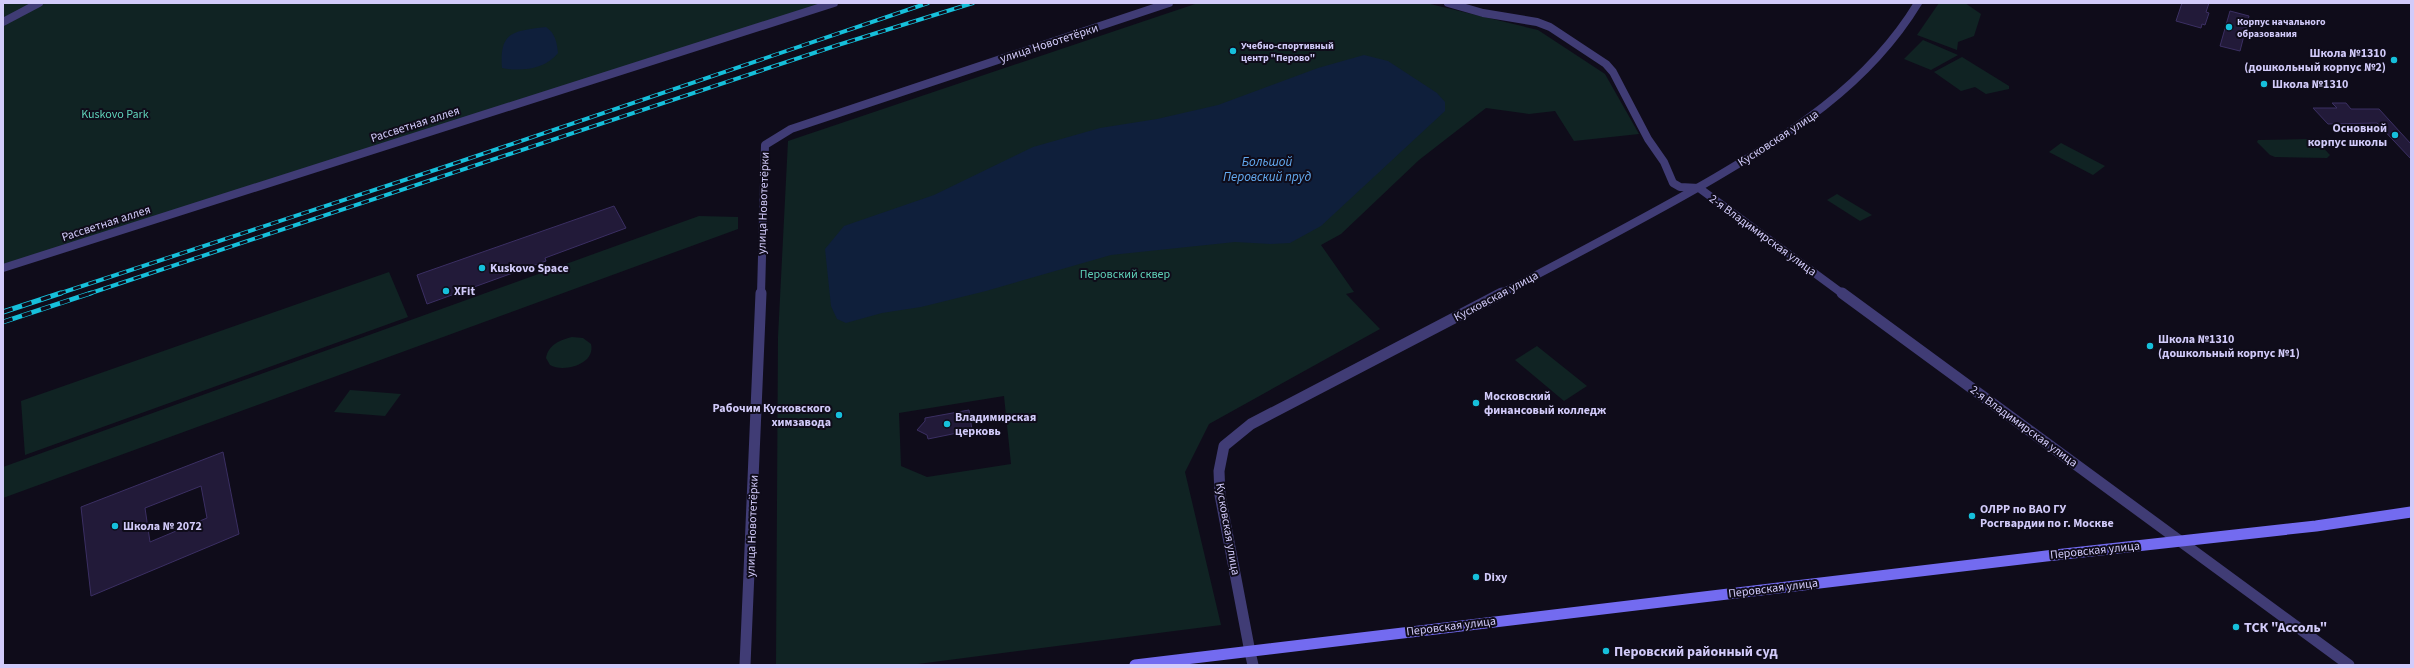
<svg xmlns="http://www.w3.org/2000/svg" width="2414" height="668" viewBox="0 0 2414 668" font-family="'Source Sans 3',sans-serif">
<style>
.green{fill:#102323;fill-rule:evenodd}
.water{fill:#0f1f3b}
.building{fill:#221a39;stroke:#3b2f63;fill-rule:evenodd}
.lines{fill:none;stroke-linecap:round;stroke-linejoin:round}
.minor-far1{stroke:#403c75;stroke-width:8}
.minor{stroke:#403c75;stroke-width:11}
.tertiary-far1{stroke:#403c75;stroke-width:8}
.tertiary{stroke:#403c75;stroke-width:11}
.secondary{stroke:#736bf0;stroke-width:11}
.rail-far1-casing{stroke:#16c0db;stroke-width:4}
.rail-casing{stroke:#16c0db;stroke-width:5}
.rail-far1{stroke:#0f0c1a;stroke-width:2.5;stroke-dasharray:8;stroke-linecap:butt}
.rail{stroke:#0f0c1a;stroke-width:3.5;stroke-dasharray:10;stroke-linecap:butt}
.poi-dot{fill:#16c0db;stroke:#0f0c1a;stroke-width:1.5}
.labels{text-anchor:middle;stroke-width:4;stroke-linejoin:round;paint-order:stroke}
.far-poi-label{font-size:10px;font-weight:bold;fill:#d2cbfa;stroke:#0f0c1a;text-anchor:start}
.street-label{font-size:12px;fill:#d2cbfa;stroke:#0f0c1a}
.poi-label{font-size:12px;font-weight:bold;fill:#d2cbfa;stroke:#0f0c1a;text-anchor:start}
.park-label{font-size:12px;fill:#5fd1b9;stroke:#0f0c1a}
.water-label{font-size:13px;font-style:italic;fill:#63aaf0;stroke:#0f0c1a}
.near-poi-label{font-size:14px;font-weight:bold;fill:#d2cbfa;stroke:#0f0c1a;text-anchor:start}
</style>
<rect width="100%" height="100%" fill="#0f0c1a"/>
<g class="green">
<path d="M3 3H827L3 266Z"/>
<path d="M1198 3H1426L1538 30 1605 74 1639 134 1574 141 1555 111 1529 114 1486 108 1419 160 1341 234 1321 245 1354 292 1346 294 1380 329 1209 424 1185 472 1221 625 910 665H776L778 337 788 141ZM1004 396 1011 464 927 477 901 466 899 413Z"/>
<path d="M1939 3H1965L1981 14 1974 36 1958 42 1957 50 1917 35Z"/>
<path d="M1923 40 1958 55 1931 70 1904 59Z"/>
<path d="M1962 57 2009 86V89L1986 94 1975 87 1961 91 1934 72Z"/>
<path d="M2309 139 2318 142 2330 155 2327 158 2275 157 2270 155 2257 142 2258 140Z"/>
<path d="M2061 143 2105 166 2093 175 2049 152Z"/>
<path d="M1837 194 1872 215 1860 221 1827 200Z"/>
<path d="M699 216 738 217V229L3 498V467Z"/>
<path d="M389 272 408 317 25 455 21 401Z"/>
<path d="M572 337 583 338 591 344C596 364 564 373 550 365L546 358C548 345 560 340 572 337Z"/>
<path d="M1537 346 1587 386 1564 401 1515 360Z"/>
<path d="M350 390 401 394 385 416 334 412Z"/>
</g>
<g class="water">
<path d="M546 27C555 33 557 42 558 53 546 69 521 72 502 68 499 31 514 31 546 27Z"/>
<path d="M1364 55 1388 61 1437 93 1445 102V111L1321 226 1290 243 1271 244 1235 242 1111 255 986 291 921 307 882 313 846 323 837 319 831 306 825 249 844 226 934 195 1033 147 1100 128 1157 119 1218 105 1318 68Z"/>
</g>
<g class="building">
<path d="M2182 3H2209L2206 12 2209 13 2205 25 2202 24 2201 28 2176 21Z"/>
<path d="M2230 11 2249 16 2240 51 2220 46Z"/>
<path d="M2332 103H2346L2351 109H2379L2411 144V159L2377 123 2328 124 2313 108H2337Z"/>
<path d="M614 206 626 228 545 258 546 261 427 304 417 275Z"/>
<path d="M969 410 972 430 928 439 927 435 917 430 925 421V418Z"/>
<path d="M223 452 239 534 91 596 81 507ZM201 486 207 518 150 542 145 508Z"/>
</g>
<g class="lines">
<g class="minor-far1">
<path d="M1448 3 1483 13 1537 22 1550 27 1606 64 1613 72 1648 139 1664 162 1673 183 1680 187 1699 188"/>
<path d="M3 22 39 3"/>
<path d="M3 268 834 3"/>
<path d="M761 294 765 145 791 129 1169 3"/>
</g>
<g class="minor">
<path d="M1250 652 1253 665"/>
<path d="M745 665 761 293"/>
</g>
<g class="tertiary-far1">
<path d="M1699 188 1843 294"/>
<path d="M1500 294C1569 258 1638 222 1706 183 1789 134 1867 87 1918 3"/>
</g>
<g class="tertiary">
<path d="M1842 293 2349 665"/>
<path d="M1250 652 1220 495 1219 471 1224 446 1251 424 1502 293"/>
</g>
<path class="secondary" d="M1135 665 2046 556 2316 526 2411 512"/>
<g class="rail-far1-casing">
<g id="rail-far1">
<path d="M58 294 444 167 928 3"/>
<path d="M88 294 838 45 973 3"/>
</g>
</g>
<g class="rail-casing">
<g id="rail">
<path d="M3 312 61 293"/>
<path d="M3 322 91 293"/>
</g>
</g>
<use href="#rail-far1" class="rail-far1"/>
<use href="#rail" class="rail"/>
</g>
<g class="poi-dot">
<circle cx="2229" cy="27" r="4"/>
<circle cx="1233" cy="51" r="4"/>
<circle cx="2394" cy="60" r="4"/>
<circle cx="2264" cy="84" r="4"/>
<circle cx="2395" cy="135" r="4"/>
<circle cx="482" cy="268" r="4"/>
<circle cx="446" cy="291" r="4"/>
<circle cx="2150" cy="346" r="4"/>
<circle cx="1476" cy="403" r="4"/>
<circle cx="839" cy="415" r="4"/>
<circle cx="947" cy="424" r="4"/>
<circle cx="1972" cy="516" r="4"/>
<circle cx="115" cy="526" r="4"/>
<circle cx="1476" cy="577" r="4"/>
<circle cx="2236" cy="627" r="4"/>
<circle cx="1606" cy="651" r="4"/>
</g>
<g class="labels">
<g class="far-poi-label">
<text x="2237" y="25">Корпус начального<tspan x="2237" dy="12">образования</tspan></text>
<text x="1241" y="49">Учебно-спортивный<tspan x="1241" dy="12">центр "Перово"</tspan></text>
</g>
<g class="street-label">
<text transform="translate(1049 43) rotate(-18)" y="4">улица Новотетёрки</text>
<text transform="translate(415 124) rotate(-18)" y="4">Рассветная аллея</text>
<text transform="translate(1778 138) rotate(-33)" y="4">Кусковская улица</text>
<text transform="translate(763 203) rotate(-88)" y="4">улица Новотетёрки</text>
<text transform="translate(106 223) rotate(-18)" y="4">Рассветная аллея</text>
<text transform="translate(1763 235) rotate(36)" y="4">2-я Владимирская улица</text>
<text transform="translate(1496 296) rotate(-28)" y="4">Кусковская улица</text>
<text transform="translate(2024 426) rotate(36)" y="4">2-я Владимирская улица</text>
<text transform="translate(752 526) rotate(-88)" y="4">улица Новотетёрки</text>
<text transform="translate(1228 529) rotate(80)" y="4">Кусковская улица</text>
<text transform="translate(2095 550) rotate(-6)" y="4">Перовская улица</text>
<text transform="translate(1773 588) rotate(-7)" y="4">Перовская улица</text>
<text transform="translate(1451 626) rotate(-7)" y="4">Перовская улица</text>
</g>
<g class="poi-label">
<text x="2386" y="57" text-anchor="end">Школа №1310<tspan x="2386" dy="14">(дошкольный корпус №2)</tspan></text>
<text x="2272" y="88">Школа №1310</text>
<text x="2387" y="132" text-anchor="end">Основной<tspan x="2387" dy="14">корпус школы</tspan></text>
<text x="490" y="272">Kuskovo Space</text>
<text x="454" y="295">XFit</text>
<text x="2158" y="343">Школа №1310<tspan x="2158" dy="14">(дошкольный корпус №1)</tspan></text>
<text x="1484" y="400">Московский<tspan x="1484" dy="14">финансовый колледж</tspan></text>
<text x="831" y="412" text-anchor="end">Рабочим Кусковского<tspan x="831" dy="14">химзавода</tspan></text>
<text x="955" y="421">Владимирская<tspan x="955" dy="14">церковь</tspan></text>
<text x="1980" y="513">ОЛРР по ВАО ГУ<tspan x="1980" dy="14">Росгвардии по г. Москве</tspan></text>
<text x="123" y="530">Школа № 2072</text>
<text x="1484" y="581">Dixy</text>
</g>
<g class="park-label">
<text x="115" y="118">Kuskovo Park</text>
<text x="1125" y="278">Перовский сквер</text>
</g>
<g class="water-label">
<text x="1267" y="166">Большой<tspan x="1267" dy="15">Перовский пруд</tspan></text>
</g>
<g class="near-poi-label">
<text x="2244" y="632">ТСК "Ассоль"</text>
<text x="1614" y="656">Перовский районный суд</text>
</g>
</g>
<rect width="2414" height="668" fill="none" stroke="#d2cbfa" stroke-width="8"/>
</svg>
